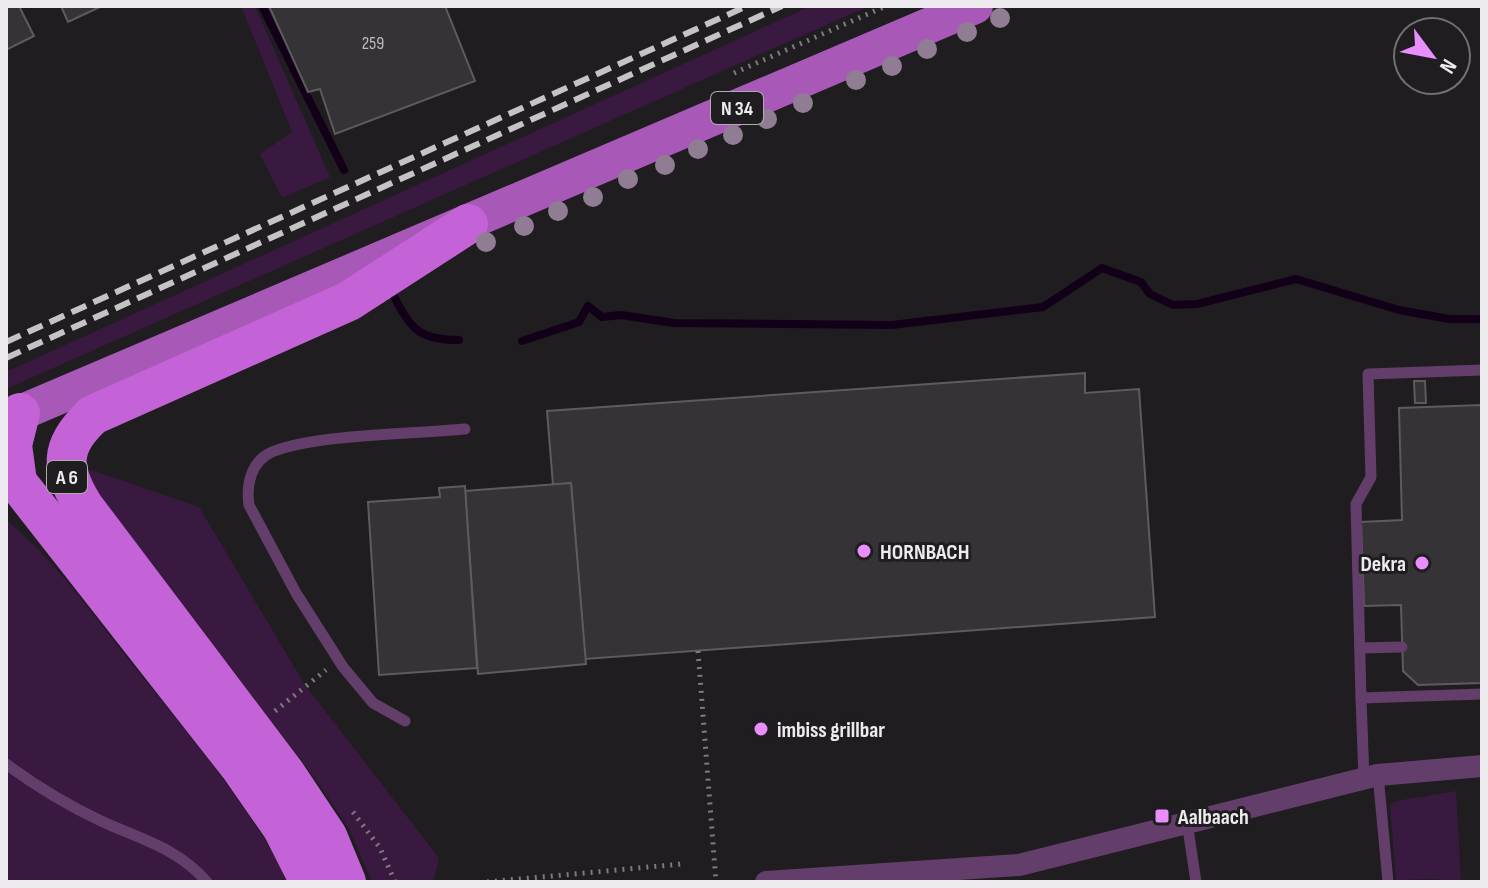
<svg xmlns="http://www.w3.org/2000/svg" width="1488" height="888" viewBox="0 0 1488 888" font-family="'Sofia Sans Condensed',sans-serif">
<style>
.green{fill:#3a1940}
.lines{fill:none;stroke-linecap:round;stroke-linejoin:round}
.stream{stroke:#120018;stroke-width:8}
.building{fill:#353336;stroke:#5e5b5f;stroke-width:2}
.path{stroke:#7d7b7e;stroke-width:5;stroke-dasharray:2 6;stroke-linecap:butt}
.service{stroke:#633e6a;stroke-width:11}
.minor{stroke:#633e6a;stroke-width:22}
.primary{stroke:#a859b8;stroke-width:36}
.motorway{stroke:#c463d7;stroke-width:40}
.rail{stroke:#c5c3c6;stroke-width:6;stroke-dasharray:16 8;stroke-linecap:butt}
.tree{fill:#907d94}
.poi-dot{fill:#ea8dfd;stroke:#1f1d20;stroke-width:3}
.labels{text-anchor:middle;stroke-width:6;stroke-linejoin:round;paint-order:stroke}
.number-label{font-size:18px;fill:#bfbdc0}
.shield{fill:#1f1d20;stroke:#afadb0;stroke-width:2}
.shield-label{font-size:20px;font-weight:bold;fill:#edebee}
.poi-label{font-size:22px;font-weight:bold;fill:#edebee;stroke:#1f1d20;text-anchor:start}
</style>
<rect width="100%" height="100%" fill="#1f1d20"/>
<g class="green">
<path d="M241 6H255L330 177 282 198 260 154 292 132Z"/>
<path d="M811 6H869L6 389V372Z"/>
<path d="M77 465 199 507 305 685 439 858 433 882H372L349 829 317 781Z"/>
<path d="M6 520C54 559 89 610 127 658 184 729 247 802 289 882H6Z"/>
<path d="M1456 791 1461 882H1439L1438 879 1396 880 1390 805 1396 801Z"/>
</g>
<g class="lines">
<g class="stream">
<path d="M262 6 344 170"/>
<path d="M395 298C411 331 422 340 459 340"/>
<path d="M522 341 579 322 588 306 602 317 621 315 674 323 892 325 1043 307 1102 268 1141 282 1150 294 1173 305 1197 304 1296 279 1399 310 1449 319H1482"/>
</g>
</g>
<g class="building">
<path d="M6 6H19L34 36 6 50Z"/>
<path d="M61 6H102L68 22Z"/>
<path d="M269 6H445L475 81 335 134 320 89 308 92Z"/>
<path d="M1085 373V393L1139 389 1155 617 585 659 571 483 553 485 547 411Z"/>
<path d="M1414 381H1425L1426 403H1415Z"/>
<path d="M1482 405V683L1418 685 1403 671 1401 605 1364 606 1361 522 1402 520 1399 408Z"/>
<path d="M571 483 586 664 478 674 465 491Z"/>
<path d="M465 486 477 668 379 675 368 502 440 497 439 488Z"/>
</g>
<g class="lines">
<g class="path">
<path d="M734 73 886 6"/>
<path d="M698 651 716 882"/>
<path d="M275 711 326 670"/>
<path d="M353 812 380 848 395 882"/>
<path d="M487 882 682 864"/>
</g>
<g class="service">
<path d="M1482 370 1368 374 1371 477 1356 504 1361 698 1482 694"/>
<path d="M1360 648 1402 647"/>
<path d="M1361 698 1364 779"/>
<path d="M405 721 373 703 343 667 296 593 249 505C246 485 251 461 272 452 315 434 415 434 465 429"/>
<path d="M6 764C36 786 67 805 101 821 140 839 178 848 207 882"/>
<path d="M1378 775 1388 882"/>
<path d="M1187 822 1196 882"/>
</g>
<path class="minor" d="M766 882 1019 865 1378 775 1482 766"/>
<path class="primary" d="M6 419 975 6"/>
<g class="motorway">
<path d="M20 413 12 445 17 482 241 768 282 827 310 882"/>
<path d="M346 882 327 836 285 773 84 507C60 469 59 446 93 415L349 301 468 224"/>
</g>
<g class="rail">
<path d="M6 342 747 6"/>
<path d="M6 358 782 6"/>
</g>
</g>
<g class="tree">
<circle cx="1000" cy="18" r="10"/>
<circle cx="967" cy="32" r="10"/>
<circle cx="927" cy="49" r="10"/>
<circle cx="892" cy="66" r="10"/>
<circle cx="856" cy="80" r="10"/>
<circle cx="803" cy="103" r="10"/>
<circle cx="767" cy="119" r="10"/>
<circle cx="733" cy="135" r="10"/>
<circle cx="698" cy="149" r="10"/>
<circle cx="665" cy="165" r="10"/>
<circle cx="628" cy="179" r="10"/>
<circle cx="593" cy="197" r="10"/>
<circle cx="558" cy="211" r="10"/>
<circle cx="524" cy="226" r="10"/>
<circle cx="486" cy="242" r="10"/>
</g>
<g class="poi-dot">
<circle cx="864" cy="551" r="8"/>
<circle cx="1422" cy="563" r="8"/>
<circle cx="761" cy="729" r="8"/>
<rect x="1154" y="808" width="16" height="16" rx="4"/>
</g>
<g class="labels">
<g class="number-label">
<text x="373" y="49">259</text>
</g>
<g class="shield">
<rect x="711" y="92" width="52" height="32" rx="6"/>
<rect x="47" y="461" width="40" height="32" rx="6"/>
</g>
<g class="shield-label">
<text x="737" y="115">N 34</text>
<text x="67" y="484">A 6</text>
</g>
<g class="poi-label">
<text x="880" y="559">HORNBACH</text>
<text x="1406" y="571" text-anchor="end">Dekra</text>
<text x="777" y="737">imbiss grillbar</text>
<text x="1178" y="824">Aalbaach</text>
</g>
</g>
<rect width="1488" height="888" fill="none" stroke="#edebee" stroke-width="16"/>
<g transform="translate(1432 56) rotate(122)"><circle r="38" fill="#1f1d20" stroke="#716f72" stroke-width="2"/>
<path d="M0-6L14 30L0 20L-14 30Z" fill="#ea8dfd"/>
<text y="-12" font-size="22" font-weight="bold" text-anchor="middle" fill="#edebee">N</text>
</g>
</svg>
